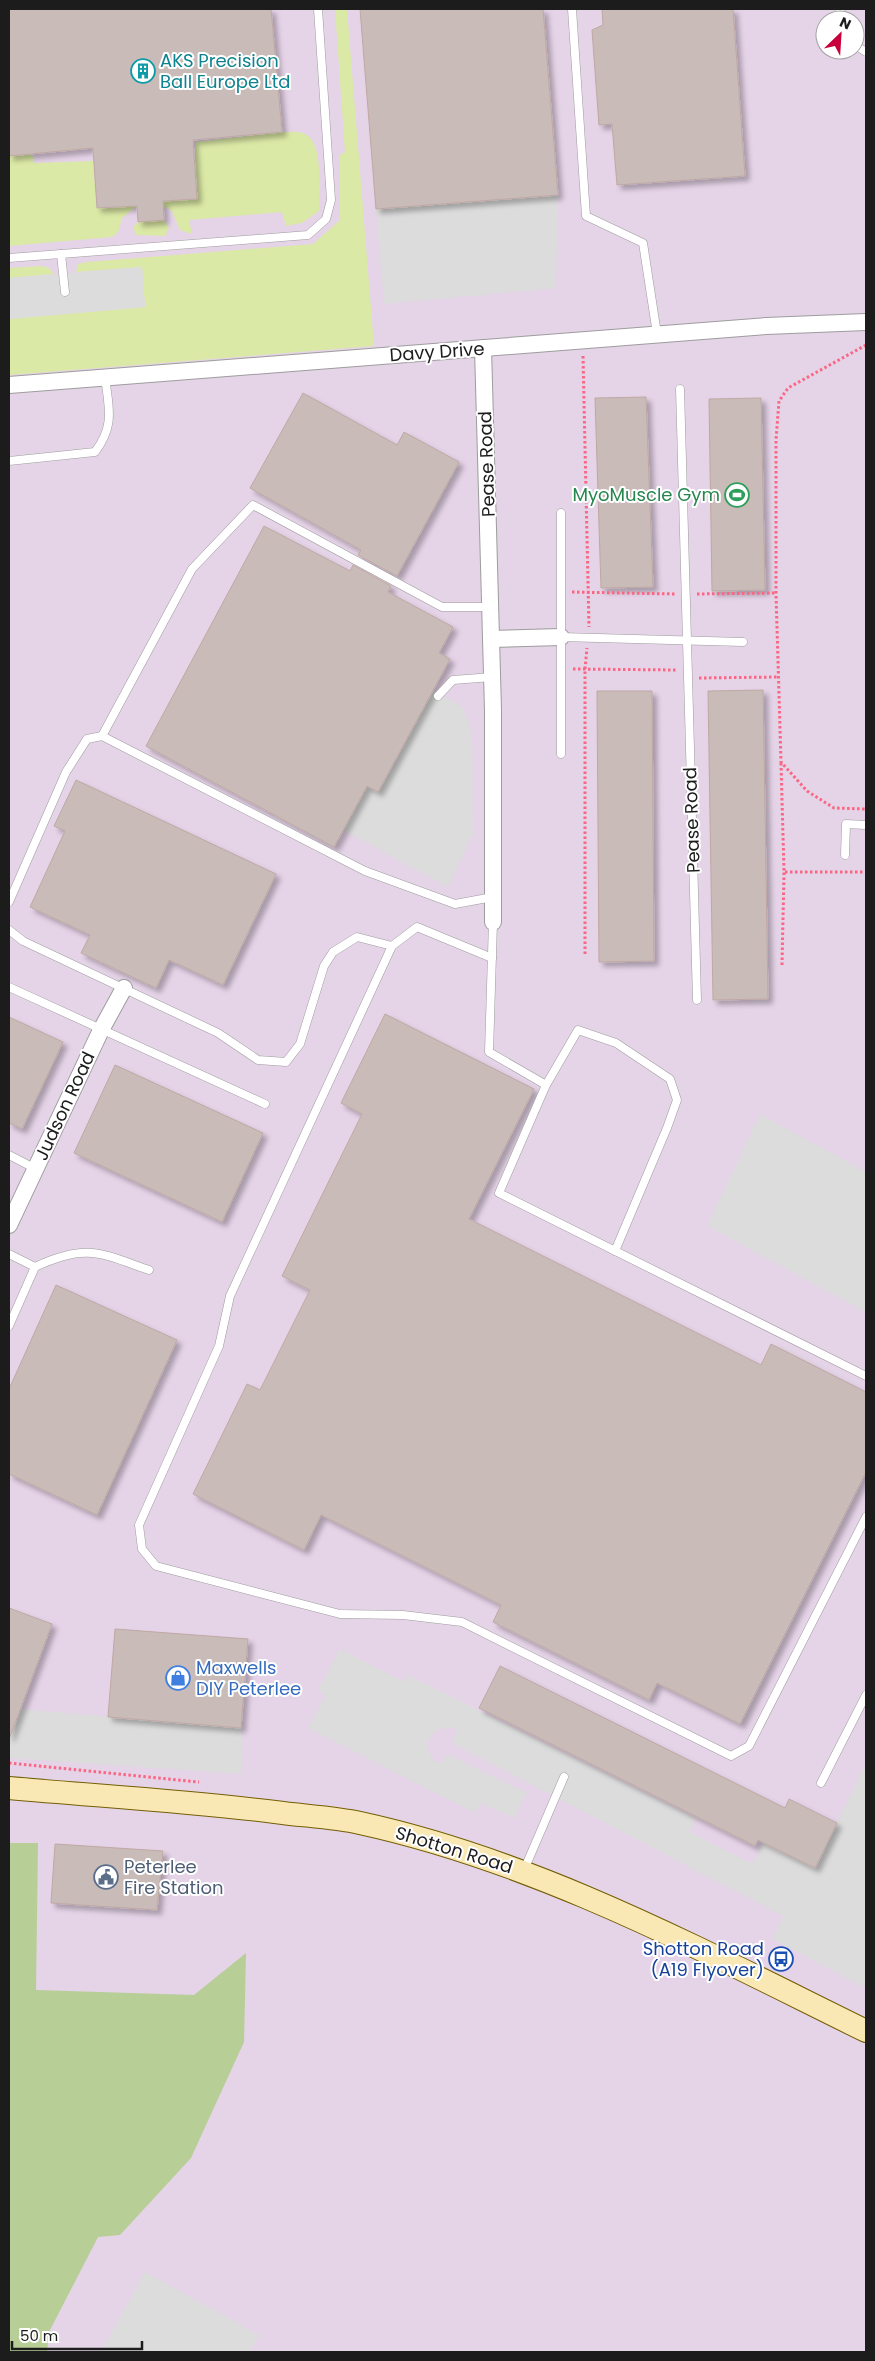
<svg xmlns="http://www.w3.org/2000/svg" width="875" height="2361" viewBox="0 0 875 2361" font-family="Poppins,sans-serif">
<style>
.industrial{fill:#e5d3e7;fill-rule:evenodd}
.grass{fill:#dbe9a6}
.forest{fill:#b7ce96}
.parking{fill:#dcdcdc}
.building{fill:#c9bbb8;stroke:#bfa8a4;filter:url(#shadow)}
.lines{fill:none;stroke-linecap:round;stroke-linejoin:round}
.lane-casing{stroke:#9d9d9d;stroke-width:9}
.street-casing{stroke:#9d9d9d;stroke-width:18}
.secondary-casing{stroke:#725e04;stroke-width:24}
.path{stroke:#fa6683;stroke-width:3;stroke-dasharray:2.5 2.5;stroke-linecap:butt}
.lane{stroke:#fff;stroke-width:8}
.street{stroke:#fff;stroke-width:16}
.secondary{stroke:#fae8b4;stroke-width:22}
.labels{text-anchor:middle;stroke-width:4;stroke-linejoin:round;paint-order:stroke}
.culture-label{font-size:18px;fill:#0d838f;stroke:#fff;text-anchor:start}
.street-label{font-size:18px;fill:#1c1c1c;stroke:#fff}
.leisure-label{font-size:18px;fill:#27864d;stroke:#fff;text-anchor:end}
.shop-label{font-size:18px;fill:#366cbe;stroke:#fff;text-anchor:start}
.service-label{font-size:18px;fill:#4e5e75;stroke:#fff;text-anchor:start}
.transit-label{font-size:18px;fill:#164399;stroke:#fff;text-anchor:end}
</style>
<defs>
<filter id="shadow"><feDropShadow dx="4.5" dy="4.5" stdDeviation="2.5" flood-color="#0004"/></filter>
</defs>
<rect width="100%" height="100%" fill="#eee6e2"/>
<path class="industrial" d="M9 9H866V2352H9ZM825 20H855V50H825Z"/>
<g class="grass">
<path d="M335 9H347L374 346 9 375V319L145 307 142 267 76 272 78 264 87 262 313 244 340 220V155L345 152Z"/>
<path d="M282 132C291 132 302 130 309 137 323 149 319 193 319 211L302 223 286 226 282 212 189 220 192 234 180 230 172 211 163 206V201L197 199 195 142Z"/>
<path d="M32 154 34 163 93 161 97 208 137 206 122 218 118 232 112 237 9 246V156Z"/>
<path d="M164 220 169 228 165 236 136 235 133 227 138 222Z"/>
<path d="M41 266 49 268 54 274 9 278V268Z"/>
</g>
<path class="forest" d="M9 1843H38L36 1990 194 1995 246 1953 244 2042 191 2158 120 2235 98 2237 49 2332 47 2352H9Z"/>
<g class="parking">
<path d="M558 195 556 288 384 304 376 209Z"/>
<path d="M142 267 145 307 9 319V278Z"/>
<path d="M433 690 464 708 472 735 474 832 448 887 343 830 367 786 379 792Z"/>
<path d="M760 1114 866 1172V1312L707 1226Z"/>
<path d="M340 1649 405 1682 408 1675 696 1818 690 1832 753 1864 763 1843 815 1868 866 1763V1988L772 1939 783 1916 452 1743 457 1730 454 1728 439 1729 429 1738 427 1746 432 1759 441 1764 447 1754 527 1793 514 1818 481 1803 475 1813 308 1728 326 1695 318 1690Z"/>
<path d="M21 1709 241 1728 242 1774 9 1758V1742Z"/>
<path d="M145 2272 259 2335 249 2352H101Z"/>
</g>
<g class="building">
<path d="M9 9H271L282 132 193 140 197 199 163 201 164 220 138 222 137 206 97 208 93 148 9 156Z"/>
<path d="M360 9H543L558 195 376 209Z"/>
<path d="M602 9H733L745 176 617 185 612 124 599 125 592 30 603 25Z"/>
<path d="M303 393 397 445 404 432 459 462 397 576 358 555 361 550 250 488Z"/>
<path d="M646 397 653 587 601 588 595 398Z"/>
<path d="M761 398 765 590 712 591 709 399Z"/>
<path d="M264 526 350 571 353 565 391 586 388 592 453 627 439 653 450 659 378 792 367 786 334 847 146 746Z"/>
<path d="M763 690 768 999 713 1000 708 691Z"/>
<path d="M597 691H652L654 961 599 962Z"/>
<path d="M76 780 276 874 223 985 169 960 156 988 81 953 90 935 30 907 65 831 54 826Z"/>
<path d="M385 1014 534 1089 469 1219 761 1365 771 1344 866 1392V1472L740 1724 657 1683 649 1700 493 1622 501 1605 321 1515 304 1550 193 1494 247 1384 260 1390 310 1290 282 1276 362 1114 341 1103Z"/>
<path d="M9 1017 63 1042 22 1129 9 1123Z"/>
<path d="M115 1065 263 1133 222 1222 74 1153Z"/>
<path d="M56 1285 177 1340 97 1515 9 1474V1389Z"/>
<path d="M9 1608 52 1624 10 1737H9Z"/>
<path d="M115 1629 248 1639 241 1728 108 1717Z"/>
<path d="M500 1666 785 1808 789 1799 837 1823 815 1868 758 1840 755 1846 479 1708Z"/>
<path d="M55 1844 163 1851 157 1910 51 1903Z"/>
</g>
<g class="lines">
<g class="lane-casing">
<g id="lane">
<path d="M572 9 586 216 643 243 657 334"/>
<path d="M840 9 843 20"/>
<path d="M855 45 866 52"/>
<path d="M61 254 65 292"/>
<path d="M9 258 308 235 326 219 331 200 318 9"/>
<path d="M680 389 697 1000"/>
<path d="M9 461 95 452C115 425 109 409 105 377"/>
<path d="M561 513V754"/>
<path d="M490 607H442L253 505 192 569 102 736 365 871 455 904 493 897"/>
<path d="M561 637 743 642"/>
<path d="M438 696 453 680 492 677"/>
<path d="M845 855 846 824 866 825"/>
<path d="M9 902 66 772 87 739 102 736"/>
<path d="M493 922 489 1052 546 1085 499 1193 866 1376"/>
<path d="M9 930 23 941 218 1033 258 1060 286 1062 300 1044 324 966 333 952 357 937 392 946"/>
<path d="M492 958 417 927 392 946 230 1296 219 1346 139 1525 142 1549 156 1566 340 1614 403 1615 462 1622 731 1756 749 1746 866 1517"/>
<path d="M9 987 265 1104"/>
<path d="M546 1085 578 1030 616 1043 670 1079 677 1100 667 1128 615 1251"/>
<path d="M9 1155 36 1169"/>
<path d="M9 1254 35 1267 9 1326"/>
<path d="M35 1267C86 1243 100 1253 149 1270"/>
<path d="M821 1783 866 1695"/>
<path d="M524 1870 564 1777"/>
</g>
</g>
<g class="street-casing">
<g id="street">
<path d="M483 348 493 710V922"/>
<path d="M9 385 766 326 866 322"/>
<path d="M491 639 561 637"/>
<path d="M9 1225 101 1030 124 988"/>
</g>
</g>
<g class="secondary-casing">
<path id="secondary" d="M9 1788C98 1796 187 1801 275 1812 303 1816 333 1817 360 1823 539 1862 703 1951 866 2031"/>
</g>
<g class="path">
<path d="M866 345 788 388 779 401 776 440V593L781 762 807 791 834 808 866 809"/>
<path d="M583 356 589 627"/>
<path d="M572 592 676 594"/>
<path d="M697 594 776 593"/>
<path d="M573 669 677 670"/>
<path d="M699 678 779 677"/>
<path d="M781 763 784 872H866"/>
<path d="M585 954V669L587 648"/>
<path d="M782 965 784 872"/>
<path d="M9 1763 199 1782"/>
</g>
<use href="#lane" class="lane"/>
<use href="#street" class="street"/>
<use href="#secondary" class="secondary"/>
</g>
<defs>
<g id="building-ring" transform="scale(1.25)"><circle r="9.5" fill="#fff" stroke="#0f9aa8" stroke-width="1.5"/><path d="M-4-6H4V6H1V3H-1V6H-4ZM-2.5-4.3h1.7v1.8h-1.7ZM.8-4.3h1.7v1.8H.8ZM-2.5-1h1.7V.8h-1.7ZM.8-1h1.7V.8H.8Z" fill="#0f9aa8"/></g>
<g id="stadium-ring" transform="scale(1.25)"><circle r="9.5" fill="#fff" stroke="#2e9e5b" stroke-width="1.5"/><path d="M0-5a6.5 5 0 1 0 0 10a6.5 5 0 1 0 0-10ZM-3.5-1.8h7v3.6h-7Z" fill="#2e9e5b"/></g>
<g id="shop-ring" transform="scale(1.25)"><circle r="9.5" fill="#fff" stroke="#3f7fe0" stroke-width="1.5"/><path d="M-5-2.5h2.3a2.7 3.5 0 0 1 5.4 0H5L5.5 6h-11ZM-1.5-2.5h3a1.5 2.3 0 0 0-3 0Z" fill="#3f7fe0"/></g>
<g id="civic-ring" transform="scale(1.25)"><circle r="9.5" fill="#fff" stroke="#5c6f8a" stroke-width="1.5"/><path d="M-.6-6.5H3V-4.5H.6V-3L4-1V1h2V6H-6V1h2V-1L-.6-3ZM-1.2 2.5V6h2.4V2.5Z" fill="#5c6f8a"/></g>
<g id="bus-ring" transform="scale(1.25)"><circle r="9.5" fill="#fff" stroke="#1a4fb4" stroke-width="1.5"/><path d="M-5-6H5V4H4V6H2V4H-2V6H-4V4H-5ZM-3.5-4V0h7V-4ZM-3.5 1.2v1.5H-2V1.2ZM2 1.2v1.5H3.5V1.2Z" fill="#1a4fb4"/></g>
</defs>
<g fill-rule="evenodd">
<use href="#building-ring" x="143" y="71"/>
<use href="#stadium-ring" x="737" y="495"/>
<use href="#shop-ring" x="178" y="1678"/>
<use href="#civic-ring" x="106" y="1877"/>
<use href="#bus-ring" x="781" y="1959"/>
</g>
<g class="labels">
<g class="culture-label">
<text x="160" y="67">AKS Precision<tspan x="160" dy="21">Ball Europe Ltd</tspan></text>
</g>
<g class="street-label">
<text transform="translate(437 352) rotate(-4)" y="6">Davy Drive</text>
<text transform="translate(487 464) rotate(-92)" y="6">Pease Road</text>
<text transform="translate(692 820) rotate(-92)" y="6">Pease Road</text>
<text transform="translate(65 1106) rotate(-65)" y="6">Judson Road</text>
<text transform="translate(454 1850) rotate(17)" y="6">Shotton Road</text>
</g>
<g class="leisure-label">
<text x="720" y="501">MyoMuscle Gym</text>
</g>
<g class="shop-label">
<text x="196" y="1674">Maxwells<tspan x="196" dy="21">DIY Peterlee</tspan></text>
</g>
<g class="service-label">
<text x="124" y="1873">Peterlee<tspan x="124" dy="21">Fire Station</tspan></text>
</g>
<g class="transit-label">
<text x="764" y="1955">Shotton Road<tspan x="764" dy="21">(A19 Flyover)</tspan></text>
</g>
</g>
<rect width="875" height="2361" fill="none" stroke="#1c1c1c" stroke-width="20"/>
<g transform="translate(840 35) rotate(25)"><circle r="24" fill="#ffffff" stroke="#a4a4a4"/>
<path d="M0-4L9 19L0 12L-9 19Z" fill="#c8003b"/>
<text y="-8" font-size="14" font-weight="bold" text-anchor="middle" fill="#1c1c1c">N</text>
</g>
<path d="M12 2341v8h130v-8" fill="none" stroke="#1c1c1c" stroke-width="2.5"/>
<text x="20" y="2341" font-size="15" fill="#1c1c1c" stroke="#ffffff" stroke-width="4" paint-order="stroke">50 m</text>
</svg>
